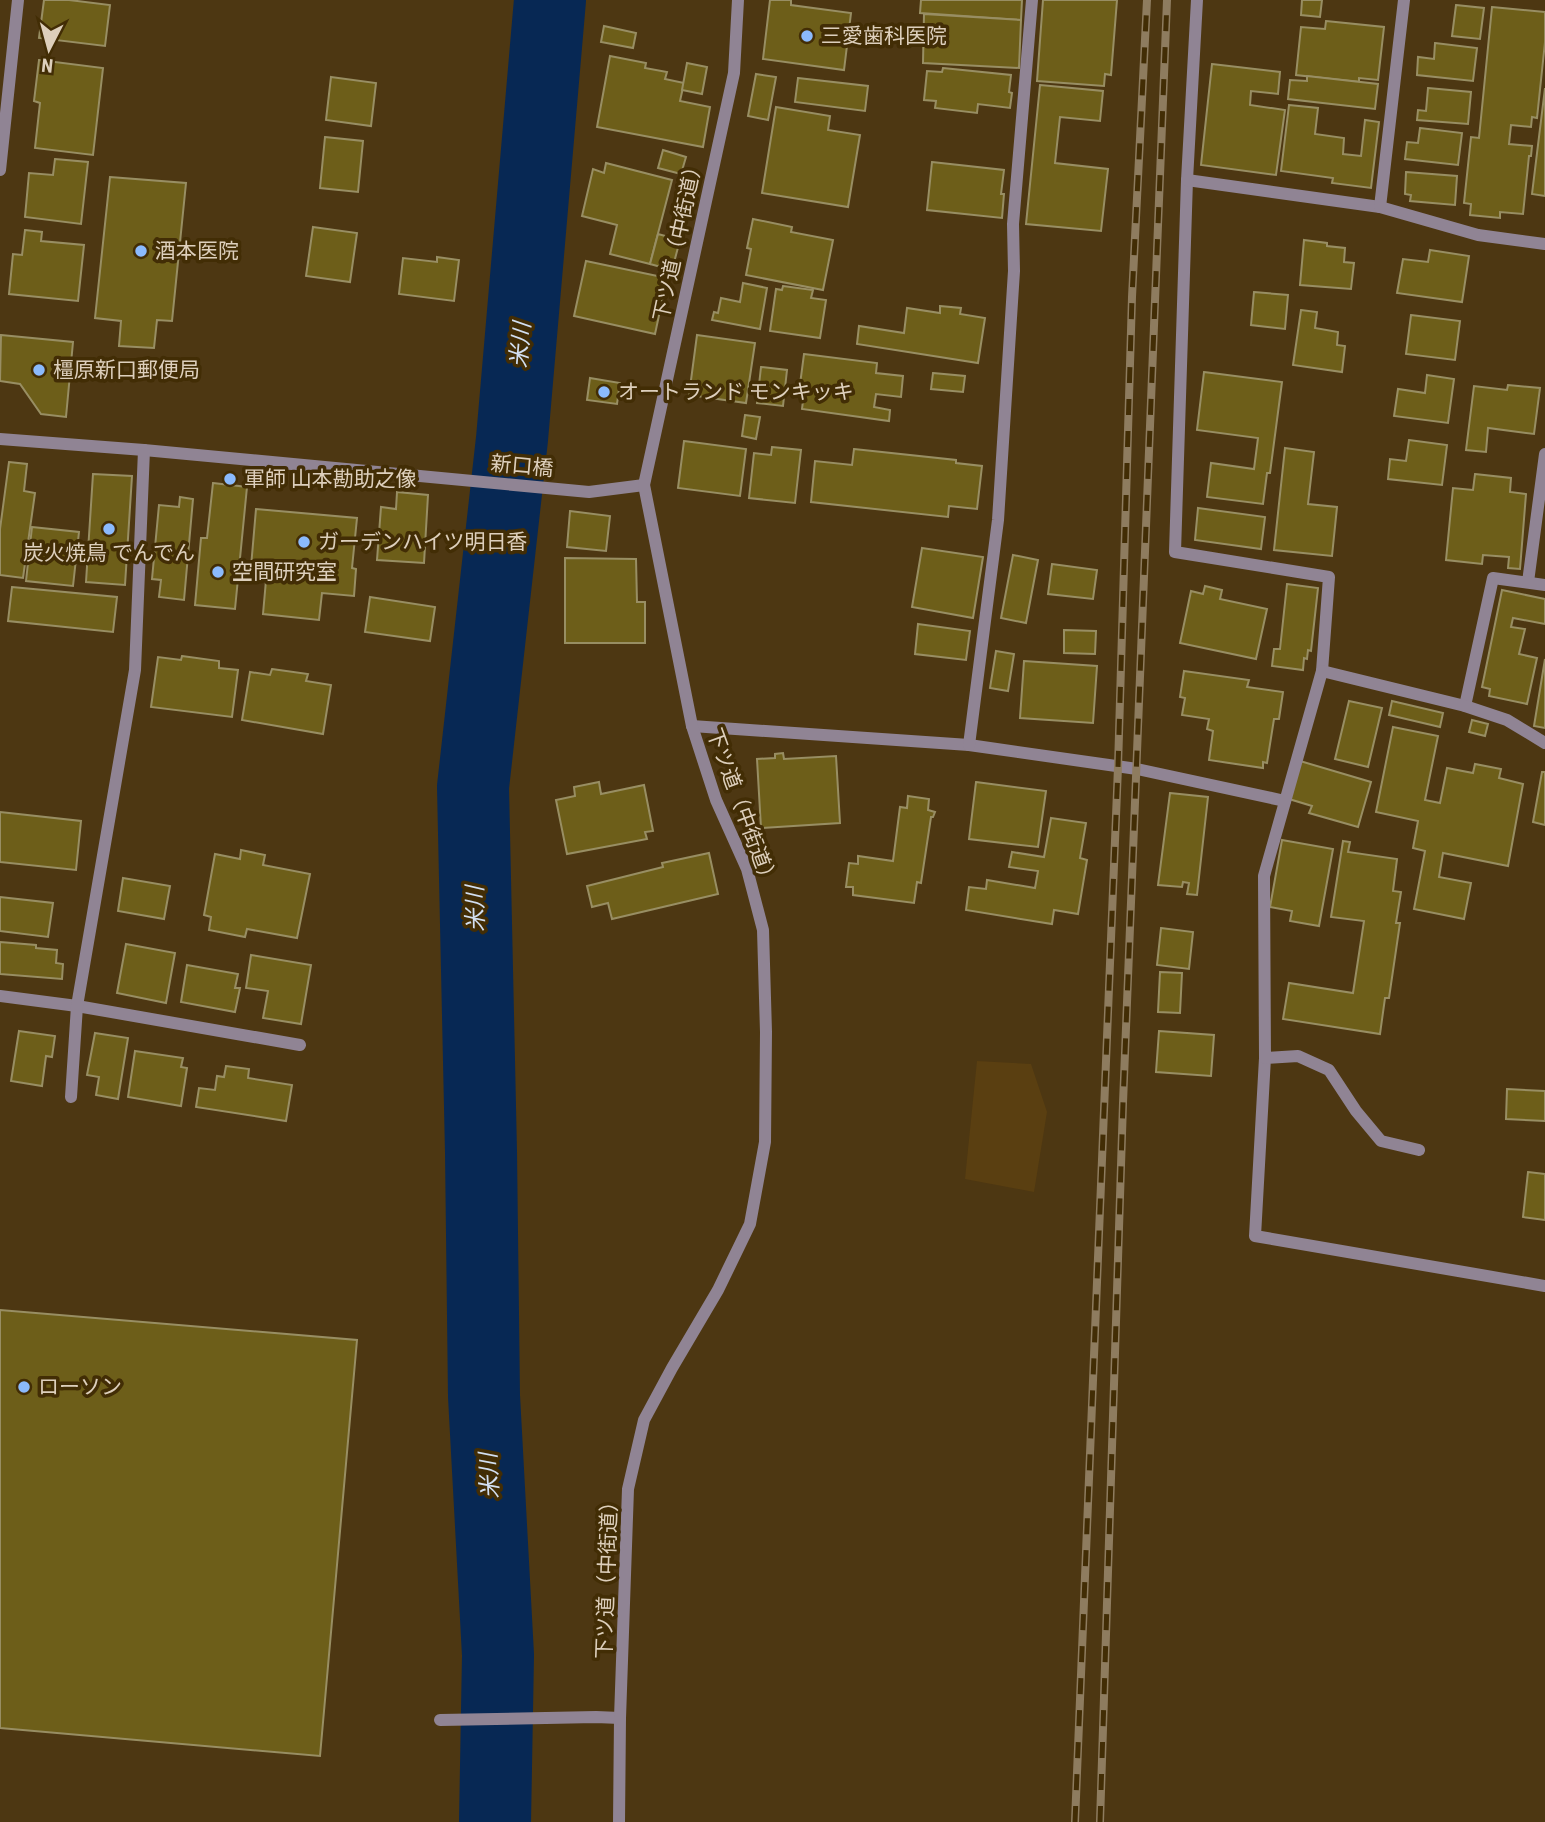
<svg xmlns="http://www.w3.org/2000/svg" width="1545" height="1822" viewBox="0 0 1545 1822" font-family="'Roboto Condensed','Noto Sans JP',sans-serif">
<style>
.built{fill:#5a3f11}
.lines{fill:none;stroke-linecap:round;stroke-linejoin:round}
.river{stroke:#072854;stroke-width:72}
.building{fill:#6d5e19;stroke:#988e63;stroke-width:2}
.minor{stroke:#908494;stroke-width:12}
.rail-casing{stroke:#8e7c5f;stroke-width:8}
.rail{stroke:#422d05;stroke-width:5;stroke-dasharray:16;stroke-linecap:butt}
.poi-dot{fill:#8bbafc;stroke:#422d05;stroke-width:2.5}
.labels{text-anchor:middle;stroke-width:7;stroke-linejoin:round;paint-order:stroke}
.poi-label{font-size:21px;fill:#ddcfbc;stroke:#422d05;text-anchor:start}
.street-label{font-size:21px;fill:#ddcfbc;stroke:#422d05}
.water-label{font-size:23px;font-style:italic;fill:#d2dff1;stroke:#422d05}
</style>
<rect width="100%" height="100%" fill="#4d3712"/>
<path class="built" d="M977 1061 1031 1064 1047 1112 1034 1192 965 1179Z"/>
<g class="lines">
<path class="river" d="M495 1822 498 1655 484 1396 481 1152 473 787 512 439 550 0"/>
</g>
<g class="building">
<path d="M44 0H69L110 5 105 46 39 38Z"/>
<path d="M770 0H791V5L851 13 844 70 763 59Z"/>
<path d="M921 0H1022L1021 20 920 13Z"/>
<path d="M1043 0H1117L1111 75 1105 74 1104 86 1037 81Z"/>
<path d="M1302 0H1322L1320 17 1301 15Z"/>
<path d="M1456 5 1484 8 1480 39 1452 36Z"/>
<path d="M1492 7 1545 12V42L1537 118 1532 117 1531 127 1511 125 1509 144 1532 146 1531 156H1529L1523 214 1500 212V218L1470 215 1471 204 1464 203 1471 137 1479 138Z"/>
<path d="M924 14 1021 20 1019 68 923 63Z"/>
<path d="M1326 21 1384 27 1378 80 1359 78V82L1296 75 1301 27 1325 29Z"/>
<path d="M604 26 636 33 633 48 601 42Z"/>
<path d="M1435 43 1477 48 1473 81 1417 75 1418 57 1434 59Z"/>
<path d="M610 56 646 63 645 68 667 72 665 79 684 83 680 101 710 107 703 147 597 127Z"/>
<path d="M39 60 103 68 93 155 35 148 40 103 34 101Z"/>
<path d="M687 63 707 67 702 94 682 90Z"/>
<path d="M1212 64 1280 72 1278 94 1251 91 1250 105 1285 110 1276 175 1201 165Z"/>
<path d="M943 68 1011 75 1009 92 1012 93 1010 108 978 104 977 113 935 108 936 101 924 100 927 71 942 72Z"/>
<path d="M756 74 776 77 768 120 748 116Z"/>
<path d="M1307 76 1378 84 1375 109 1288 99 1290 80 1307 81Z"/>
<path d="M331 77 376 83 371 126 326 120Z"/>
<path d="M798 78 868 86 865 111 795 102Z"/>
<path d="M1040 85 1103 91 1100 121 1060 117 1055 163 1108 169 1101 231 1026 224Z"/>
<path d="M1428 88 1471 92 1468 124 1417 120 1418 110 1426 111Z"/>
<path d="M1545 88V196L1532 194Z"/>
<path d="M1289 105 1318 108 1315 134 1344 138 1343 154 1361 156 1365 120 1379 122 1371 188 1332 183 1333 178 1281 171Z"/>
<path d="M776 107 830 116 828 130 860 135 848 207 762 193Z"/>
<path d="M1420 128 1462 133 1458 165 1405 159 1407 142 1418 143Z"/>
<path d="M325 137 363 141 358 192 320 188Z"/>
<path d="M663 150 686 157 681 174 658 168Z"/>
<path d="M55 159 88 162 81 224 25 217 29 173 53 175Z"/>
<path d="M932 162 1004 170 1001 194H1004L1002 218 927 210Z"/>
<path d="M606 163 672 180 650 264 610 254 617 225 582 216 593 169 604 173Z"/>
<path d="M1406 172 1457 176 1455 205 1410 201 1411 195 1405 194Z"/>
<path d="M110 177 186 183 172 321 157 320 154 348 119 346 121 321 95 318Z"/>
<path d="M753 219 792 227 791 232 833 240 823 290 746 275 751 249 747 248Z"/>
<path d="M313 227 357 233 350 282 306 276Z"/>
<path d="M25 230 42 232 41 241 84 245 78 301 9 294 13 254 22 255Z"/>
<path d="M658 234 680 240 672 270 650 264Z"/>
<path d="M1304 240 1327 243V246L1345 248 1344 262 1354 263 1351 289 1300 285Z"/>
<path d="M1430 250 1469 256 1462 302 1397 293 1403 259 1428 262Z"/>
<path d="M437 257 459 260 454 301 399 294 403 258 437 262Z"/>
<path d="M586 261 667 278 655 334 574 316Z"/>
<path d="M743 283 767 288 760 329 712 320 714 312 718 313 721 298 740 302Z"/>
<path d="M783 286 813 290 811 298 826 300 820 338 770 331 776 289 782 290Z"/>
<path d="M1254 292 1288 295 1285 329 1251 325Z"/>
<path d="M940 306 961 308 960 314 985 318 978 363 857 344 859 326 904 333 907 308 940 313Z"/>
<path d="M1301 310 1317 312 1315 328 1338 332 1337 345 1345 346 1342 372 1293 365Z"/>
<path d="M1411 315 1460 321 1455 360 1406 354Z"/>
<path d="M1 335 73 342 66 417 41 414 20 384 0 381Z"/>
<path d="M697 335 755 343 746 403 689 395Z"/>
<path d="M804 354 877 363 876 373 903 376 901 397 876 394 874 407 890 410 889 421 802 409 804 393 799 392Z"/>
<path d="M761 367 787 370 783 406 757 403Z"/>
<path d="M1204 372 1282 382 1270 473H1267L1263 504 1207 497 1211 463 1254 469 1258 438 1197 430Z"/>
<path d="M933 373 965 376 963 392 931 389Z"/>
<path d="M1427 375 1454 379 1448 423 1394 416 1398 389 1425 393Z"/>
<path d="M590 378 620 383 617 404 587 400Z"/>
<path d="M1508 385 1540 388 1534 434 1488 428 1486 452 1466 450 1474 386 1507 390Z"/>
<path d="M745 415 760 417 756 439 742 436Z"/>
<path d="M1409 440 1447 445 1442 485 1388 479 1390 459 1406 461Z"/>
<path d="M684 441 746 449 740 496 678 488Z"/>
<path d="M772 447 801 450 795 503 749 498 754 453 771 455Z"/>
<path d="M1285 448 1314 452 1308 504 1337 507 1332 556 1274 550Z"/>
<path d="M854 449 956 460V463L982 466 977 509 949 506 948 517 811 502 815 461 852 465Z"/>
<path d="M9 462 27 464 24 491 35 493 23 578 0 575V529Z"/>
<path d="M93 474 132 476 125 585 86 582Z"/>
<path d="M1475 474 1511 478 1510 492 1526 494 1520 569 1508 568 1509 557 1483 555 1482 564 1446 560 1453 488 1473 490Z"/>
<path d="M213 483 247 487 235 609 195 605 201 538H207Z"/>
<path d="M397 492 428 495 424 563 377 560 381 507 396 509Z"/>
<path d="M180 497 193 499 184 600 159 597 161 580 152 579 159 505 179 507Z"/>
<path d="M1198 508 1265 517 1261 549 1195 540Z"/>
<path d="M256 509 357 518 352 568 356 569 354 596 322 593 319 620 263 614 267 569 251 567Z"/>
<path d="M570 511 610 516 606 551 567 547Z"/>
<path d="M32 527 79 532 73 586 26 581Z"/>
<path d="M922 548 983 557 973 618 912 607Z"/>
<path d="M1013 555 1038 560 1026 623 1001 618Z"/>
<path d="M565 558 636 559 637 602H645V643H565Z"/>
<path d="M1052 564 1097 570 1093 599 1048 594Z"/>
<path d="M1287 584 1318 588 1311 651 1308 650 1307 659 1304 658 1303 670 1272 666 1274 649H1280Z"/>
<path d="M1205 586 1222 590 1220 599 1267 609 1256 659 1180 643 1191 591 1203 594Z"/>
<path d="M12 587 117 597 113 632 8 621Z"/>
<path d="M1502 590 1545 599V624L1513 618 1511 627 1525 629 1519 654 1537 658 1527 704 1489 696 1490 689 1482 687Z"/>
<path d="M370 597 435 607 430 641 365 632Z"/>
<path d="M918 624 970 631 966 660 915 654Z"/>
<path d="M1064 630 1096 631 1095 654 1064 653Z"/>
<path d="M996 651 1014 654 1008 691 990 688Z"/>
<path d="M182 656 219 661V668L238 670 232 717 151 707 158 657 181 660Z"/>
<path d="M1545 659V728L1534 726Z"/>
<path d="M1024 661 1097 666 1093 723 1020 718Z"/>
<path d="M272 669 308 674 306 681 331 685 323 734 242 720 250 672 270 675Z"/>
<path d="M1184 671 1249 680 1247 687 1283 692 1279 719H1274L1267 763 1263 762V768L1209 760 1213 731 1207 729 1209 719 1182 715 1185 698 1180 697Z"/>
<path d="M1349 701 1382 708 1368 767 1335 759Z"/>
<path d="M1392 701 1443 713 1440 727 1389 715Z"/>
<path d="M1472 720 1488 724 1485 736 1469 732Z"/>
<path d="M1393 727 1438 736 1425 800 1440 803 1447 768 1473 773 1475 764 1501 769 1499 778 1523 784 1508 866 1443 853 1439 877 1471 883 1464 919 1414 909 1425 851 1413 848 1418 821 1376 812Z"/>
<path d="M783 753 784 759 836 756 840 823 761 828 757 759 775 758V754Z"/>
<path d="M1300 761 1371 782 1358 827 1309 813 1312 806 1289 799Z"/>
<path d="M1542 772H1545V825L1533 822Z"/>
<path d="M599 782 601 794 644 785 653 831 645 832 647 839 567 854 556 800 575 796 574 787Z"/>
<path d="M976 782 1046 791 1038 847 969 839Z"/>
<path d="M1170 793 1208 797 1197 895 1187 894 1189 883 1183 882 1182 887 1158 885Z"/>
<path d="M908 796 929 799 928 810 935 812 933 817H931L921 883 917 882 914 903 853 895V887H846L849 863 858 864V856L893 861 900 807 907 808Z"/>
<path d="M0 812 81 821 76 870 0 862Z"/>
<path d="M1051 818 1086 823 1080 858 1087 860 1078 914 1054 910 1052 924 966 910 969 887 986 889 987 880 1035 888 1038 871 1009 867 1012 852 1044 857Z"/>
<path d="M1282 840 1333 849 1319 926 1290 921 1292 911 1270 907Z"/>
<path d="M1343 841 1350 842 1348 852 1397 859 1393 891 1401 892 1396 923H1400L1389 998H1385L1380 1034 1283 1019 1289 983 1353 993 1364 921 1331 917Z"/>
<path d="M241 850 265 855 263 865 310 874 297 938 247 929 245 937 209 930 211 917 204 915 215 854 240 859Z"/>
<path d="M709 853 718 894 612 919 608 903 592 907 587 886 663 867 662 863Z"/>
<path d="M123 878 170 886 164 919 118 911Z"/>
<path d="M0 897 53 903 48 937 0 931Z"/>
<path d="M1161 928 1193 932 1189 969 1157 965Z"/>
<path d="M0 942 36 945V948L57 950 56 963 63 964 62 979 0 974Z"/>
<path d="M126 944 175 953 166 1003 117 993Z"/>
<path d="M251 955 311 965 301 1024 263 1018 268 991 246 988Z"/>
<path d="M187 965 238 974 235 988H240L235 1012 181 1002Z"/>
<path d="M1160 972 1182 973 1180 1013 1158 1012Z"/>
<path d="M19 1031 55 1036 52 1057 46 1056 42 1086 11 1081Z"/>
<path d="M1159 1031 1214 1035 1211 1076 1156 1072Z"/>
<path d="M95 1033 128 1038 118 1099 96 1095 99 1077 87 1075Z"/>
<path d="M135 1051 183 1058 181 1067 187 1068 181 1106 128 1097Z"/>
<path d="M226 1066 249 1069 248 1078 292 1085 286 1121 196 1107 199 1088 215 1090 217 1076 224 1077Z"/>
<path d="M1507 1089 1545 1091V1121L1506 1119Z"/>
<path d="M1528 1172 1545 1174V1220L1523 1217Z"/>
<path d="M0 1310 357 1340 320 1756 0 1728Z"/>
</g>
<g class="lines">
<g class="minor">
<path d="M1197 0 1187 180 1175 552 1329 577 1322 671"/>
<path d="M0 170 18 0"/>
<path d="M1187 180 1380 207 1478 235 1545 244"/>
<path d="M1380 207 1404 0"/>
<path d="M0 439 144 450 589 492 644 485"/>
<path d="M1528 582 1545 454"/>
<path d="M1465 706 1493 578 1545 585"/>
<path d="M692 726 969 745 1137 769 1285 801"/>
<path d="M969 745 998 520 1014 271 1013 224 1032 0"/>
<path d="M0 996 77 1006 300 1045"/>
<path d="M1265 1058 1255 1236 1545 1286"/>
<path d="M71 1097 77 1006 135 670 144 450"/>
<path d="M1419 1150 1381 1141 1356 1111 1329 1070 1298 1056 1265 1058 1264 876 1322 671 1465 706 1507 720 1545 743"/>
<path d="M440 1720 596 1717 620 1718"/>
<path d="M619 1822 620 1718 628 1489 644 1420 672 1368 718 1290 750 1224 765 1142 766 1032 763 930 747 869 716 800 692 726 644 485 734 73 738 0"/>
</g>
<g class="rail-casing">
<g id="rail">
<path d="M1075 1822 1118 767 1132 297 1147 0"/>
<path d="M1100 1822 1123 1103 1167 0"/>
</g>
</g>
<use href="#rail" class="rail"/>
</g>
<g class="poi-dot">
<circle cx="807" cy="36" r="7"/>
<circle cx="141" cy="251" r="7"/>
<circle cx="39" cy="370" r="7"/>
<circle cx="604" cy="392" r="7"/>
<circle cx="230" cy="479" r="7"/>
<circle cx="109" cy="529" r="7"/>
<circle cx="304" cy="542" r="7"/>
<circle cx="218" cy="572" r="7"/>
<circle cx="24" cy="1387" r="7"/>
</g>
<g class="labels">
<g class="poi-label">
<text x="821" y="43">三愛歯科医院</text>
<text x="155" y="258">酒本医院</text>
<text x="53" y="377">橿原新口郵便局</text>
<text x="618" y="399">オートランド モンキッキ</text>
<text x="244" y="486">軍師 山本勘助之像</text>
<text x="318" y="549">ガーデンハイツ明日香</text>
<text x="109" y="560" text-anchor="middle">炭火焼鳥 でんでん</text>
<text x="232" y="579">空間研究室</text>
<text x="38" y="1394">ローソン</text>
</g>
<g class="street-label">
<text transform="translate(678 239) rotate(-78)" y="7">下ツ道（中街道）</text>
<text transform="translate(522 466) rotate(5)" y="7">新口橋</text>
<text transform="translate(742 808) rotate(70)" y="7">下ツ道（中街道）</text>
<text transform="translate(607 1575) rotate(-88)" y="7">下ツ道（中街道）</text>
</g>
<g class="water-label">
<text transform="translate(520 345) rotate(-85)" y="8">米川</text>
<text transform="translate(475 909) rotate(-91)" y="8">米川</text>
<text transform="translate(489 1476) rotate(-93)" y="8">米川</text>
</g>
</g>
<g transform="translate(49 49) rotate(186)" stroke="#422d05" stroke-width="5" paint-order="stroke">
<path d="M0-5L12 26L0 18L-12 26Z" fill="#ddcfbc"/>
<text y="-10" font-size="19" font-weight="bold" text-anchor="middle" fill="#ddcfbc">N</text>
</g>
</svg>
